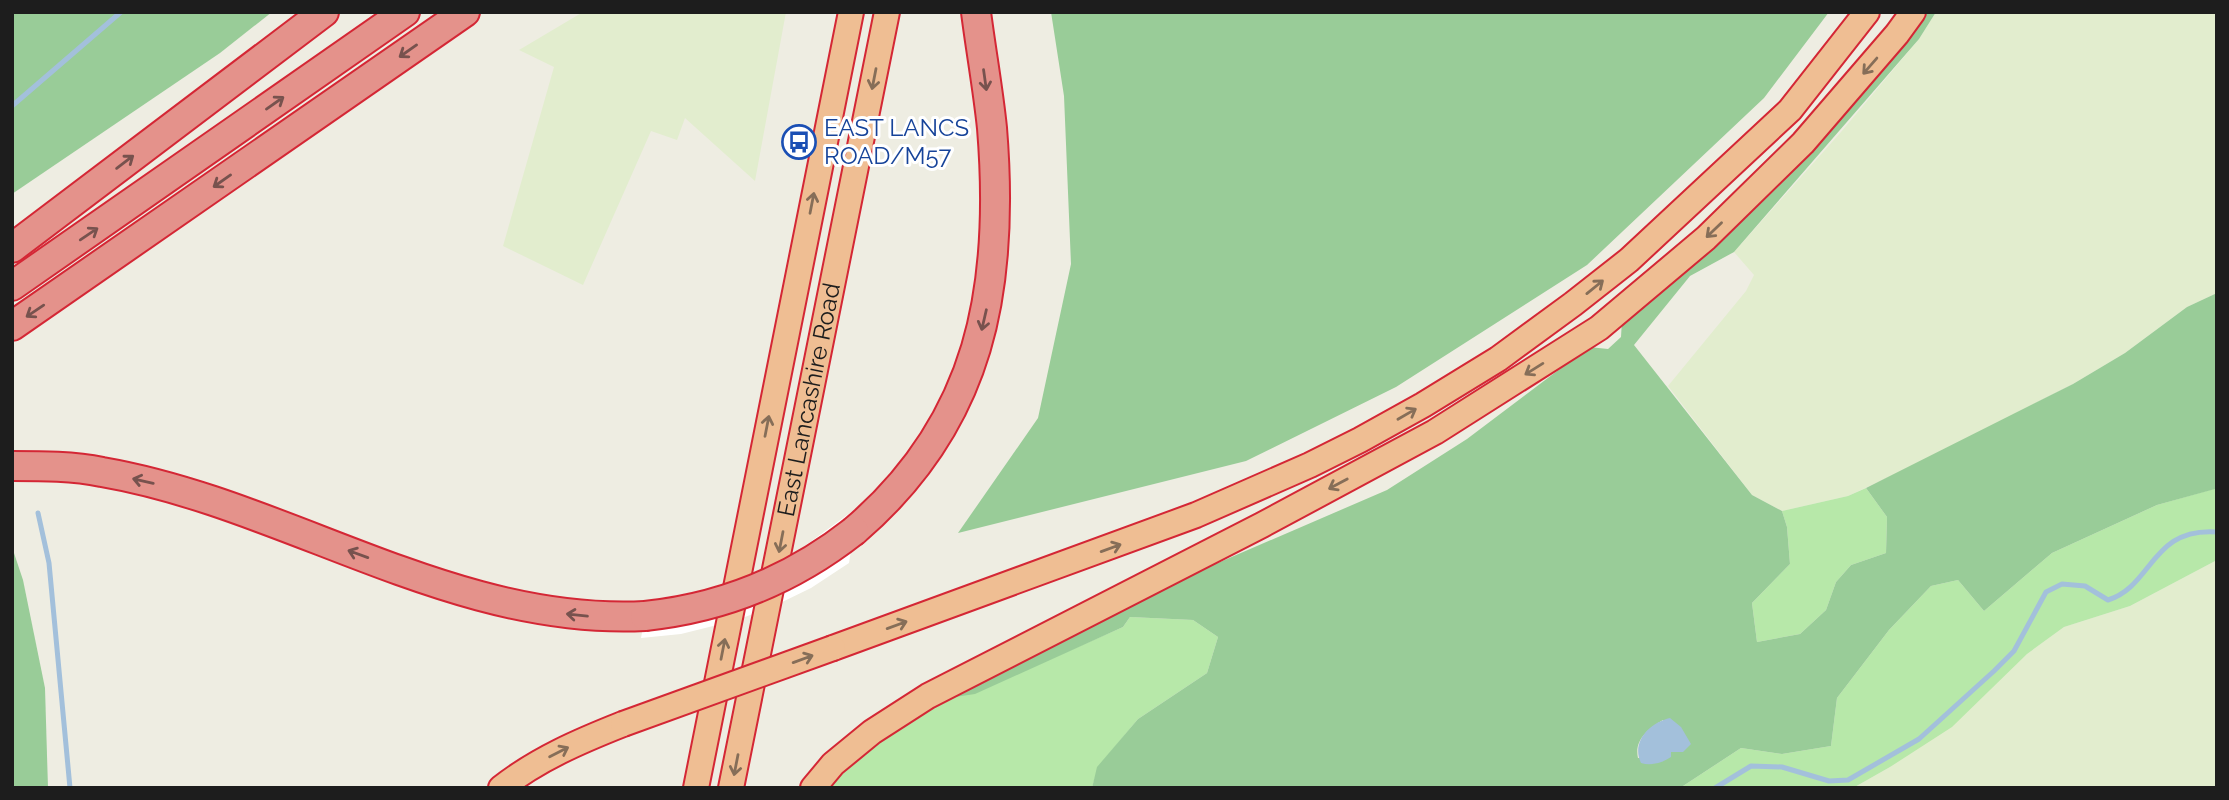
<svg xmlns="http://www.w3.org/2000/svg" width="2229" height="800" viewBox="0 0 2229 800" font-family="Raleway,sans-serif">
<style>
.farmland{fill:#e2edce}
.grass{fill:#b7e8a9}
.forest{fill:#99cc98;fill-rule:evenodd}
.water{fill:#a3c0db}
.pier{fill:#fff}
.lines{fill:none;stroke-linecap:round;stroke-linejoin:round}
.stream{stroke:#a3c0db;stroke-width:5}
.trunk-casing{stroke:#d42735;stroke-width:28}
.motorway-casing{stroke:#d42735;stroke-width:32}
.trunk{stroke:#efbe93;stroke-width:24}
.motorway{stroke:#e4928b;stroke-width:28}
.trunk-bridge-casing{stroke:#d42735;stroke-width:28;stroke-linecap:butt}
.motorway-bridge-casing{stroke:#d42735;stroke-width:32;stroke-linecap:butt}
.trunk-bridge{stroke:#efbe93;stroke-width:24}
.motorway-bridge{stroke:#e4928b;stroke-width:28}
.oneway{stroke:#77524e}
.oneway2{stroke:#866e58}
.labels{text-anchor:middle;stroke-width:6;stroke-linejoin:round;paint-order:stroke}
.transit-label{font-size:24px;fill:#164399;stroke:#fff;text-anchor:start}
.street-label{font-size:24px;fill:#1d1d1d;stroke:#fff}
</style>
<rect width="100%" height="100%" fill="#eeede2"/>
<g class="farmland">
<path d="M583 12H786L755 181 685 118 677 140 651 131 583 285 503 246 554 67 519 50Z"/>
<path d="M1936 12H2217V293L2187 307 2125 353 2073 384 1923 461 1848 496 1782 511 1752 495 1668 386 1746 291 1754 275 1734 252 1841 132 1919 39Z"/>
<path d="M2217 560V788H1853L1890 767 2027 654 2064 627 2130 606Z"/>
</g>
<g class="grass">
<path d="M1866 488 1887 517 1886 553 1851 565 1836 582 1826 610 1800 634 1757 642 1752 603 1790 564 1787 527 1782 511 1848 496Z"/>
<path d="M2217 488V560L2130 606 2064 627 2027 654 1952 727 1890 767 1853 788H1680L1741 748 1782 754 1831 746 1837 698 1889 630 1931 586 1958 580 1984 611 2052 553 2157 505Z"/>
<path d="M1130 617 1193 620 1218 637 1207 673 1138 719 1098 767 1092 788H825L837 776 902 724 948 698 1055 657 1123 627Z"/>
</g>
<g class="forest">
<path d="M12 12H272L220 53 12 194Z"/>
<path d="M1051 12H1829L1764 98 1587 265 1396 387 1246 461 958 533 1038 418 1071 264 1064 96Z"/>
<path d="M1920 12H1936L1919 39 1734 252 1690 276 1634 345 1752 495 1782 511 1787 527 1790 564 1752 603 1757 642 1800 634 1826 610 1836 582 1851 565 1886 553 1887 517 1866 488 2073 384 2125 353 2187 307 2217 293 2215 489 2157 505 2052 553 1984 611 1958 580 1931 586 1889 630 1837 698 1831 746 1782 754 1741 748 1680 788H1092L1097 767 1138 719 1207 673 1218 637 1193 620 1130 617 1123 627 975 694 948 698 1190 575 1387 490 1467 439 1589 347 1608 349 1621 337 1622 320ZM1663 720 1679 752H1671L1669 755 1638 758C1634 740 1648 729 1663 720Z"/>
<path d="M12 547 23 580 45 688 48 788H12Z"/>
</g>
<path class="water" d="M1670 718 1681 727 1691 744 1683 752H1671V757C1662 763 1651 766 1641 763 1631 742 1649 723 1670 718Z"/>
<path class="pier" d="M858 507 849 563 811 588 774 606 737 620 681 634 641 638 648 600 701 591 754 573 798 551Z"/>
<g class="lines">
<g class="stream">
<path d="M12 106 121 12"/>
<path d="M38 513 49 563 70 788"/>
<path d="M1715 788 1751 766 1782 767 1829 781 1848 780 1919 739 1994 671 2014 651 2046 592 2062 584 2085 586 2108 600C2153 586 2151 527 2217 532"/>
</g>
<g class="trunk-casing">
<g id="trunk">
<path d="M833 648 1196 515 1310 465 1360 440 1423 405 1498 359 1573 304 1629 260 1790 110 1867 12"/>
<path d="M501 788C538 759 580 741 623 724"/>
<path d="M696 788 851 12"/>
<path id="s1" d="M731 788 887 12"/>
<path d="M813 788 833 764 872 732 928 696 1262 525 1435 432 1599 328 1706 238 1803 143 1897 34 1913 12"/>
</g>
</g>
<g class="motorway-casing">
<g id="motorway">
<path d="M12 248 324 12"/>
<path d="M12 286 405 12"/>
<path d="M12 326 465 12"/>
<path d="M12 466C43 466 73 466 102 472 287 504 452 626 645 616"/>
<path d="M854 531C982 422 1005 287 992 128 988 89 981 51 976 12"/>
</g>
</g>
<use href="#trunk" class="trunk"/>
<use href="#motorway" class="motorway"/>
<g class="trunk-bridge-casing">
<path id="trunk-bridge" d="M623 724 833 648"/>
</g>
<g class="motorway-bridge-casing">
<path id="motorway-bridge" d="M645 616C723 608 793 579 854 531"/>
</g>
<use href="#trunk-bridge" class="trunk-bridge"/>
<use href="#motorway-bridge" class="motorway-bridge"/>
</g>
<defs><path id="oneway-shaft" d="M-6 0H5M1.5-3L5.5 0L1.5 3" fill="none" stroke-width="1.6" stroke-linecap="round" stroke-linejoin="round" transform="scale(1.75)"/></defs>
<g class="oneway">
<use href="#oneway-shaft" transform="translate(408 51) rotate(145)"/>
<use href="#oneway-shaft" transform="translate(985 80) rotate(82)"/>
<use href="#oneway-shaft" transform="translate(275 103) rotate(-35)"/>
<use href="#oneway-shaft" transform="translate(125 162) rotate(-37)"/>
<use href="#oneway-shaft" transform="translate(222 181) rotate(145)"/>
<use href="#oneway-shaft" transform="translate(89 234) rotate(-34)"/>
<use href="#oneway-shaft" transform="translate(35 311) rotate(146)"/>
<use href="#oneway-shaft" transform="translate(984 320) rotate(103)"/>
<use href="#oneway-shaft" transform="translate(143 481) rotate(-167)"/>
<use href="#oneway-shaft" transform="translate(358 554) rotate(-160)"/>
<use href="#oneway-shaft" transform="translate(577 615) rotate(-174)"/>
</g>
<g class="oneway2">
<use href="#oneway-shaft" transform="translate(1870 66) rotate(131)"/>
<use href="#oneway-shaft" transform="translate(874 79) rotate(101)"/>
<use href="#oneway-shaft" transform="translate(812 203) rotate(-79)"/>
<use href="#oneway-shaft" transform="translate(1714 230) rotate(136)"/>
<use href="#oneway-shaft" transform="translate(1595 287) rotate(-39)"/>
<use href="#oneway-shaft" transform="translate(1534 369) rotate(148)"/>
<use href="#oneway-shaft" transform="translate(1407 414) rotate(-30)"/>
<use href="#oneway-shaft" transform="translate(767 426) rotate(-79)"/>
<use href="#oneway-shaft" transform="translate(1338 484) rotate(152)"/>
<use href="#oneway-shaft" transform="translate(781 542) rotate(101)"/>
<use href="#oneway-shaft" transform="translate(1111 548) rotate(-20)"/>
<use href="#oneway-shaft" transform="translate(897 625) rotate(-20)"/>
<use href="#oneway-shaft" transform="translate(723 649) rotate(-79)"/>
<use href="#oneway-shaft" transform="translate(803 659) rotate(-20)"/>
<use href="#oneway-shaft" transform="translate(559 752) rotate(-27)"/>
<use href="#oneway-shaft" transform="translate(736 765) rotate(101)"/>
</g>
<defs>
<g id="bus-ring" transform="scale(1.75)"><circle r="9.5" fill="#fff" stroke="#1a4fb4" stroke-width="1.5"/><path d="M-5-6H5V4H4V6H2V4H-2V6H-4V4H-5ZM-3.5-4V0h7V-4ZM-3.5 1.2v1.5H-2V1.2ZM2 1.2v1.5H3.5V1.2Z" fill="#1a4fb4"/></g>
</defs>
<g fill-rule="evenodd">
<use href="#bus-ring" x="799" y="142"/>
</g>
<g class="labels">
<g class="transit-label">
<text x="824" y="136">EAST LANCS<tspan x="824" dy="28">ROAD/M57</tspan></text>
</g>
<g class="street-label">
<text dy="8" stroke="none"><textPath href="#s1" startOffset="396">East Lancashire Road</textPath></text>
</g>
</g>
<rect width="2229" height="800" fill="none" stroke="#1d1d1d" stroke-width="28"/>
</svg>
